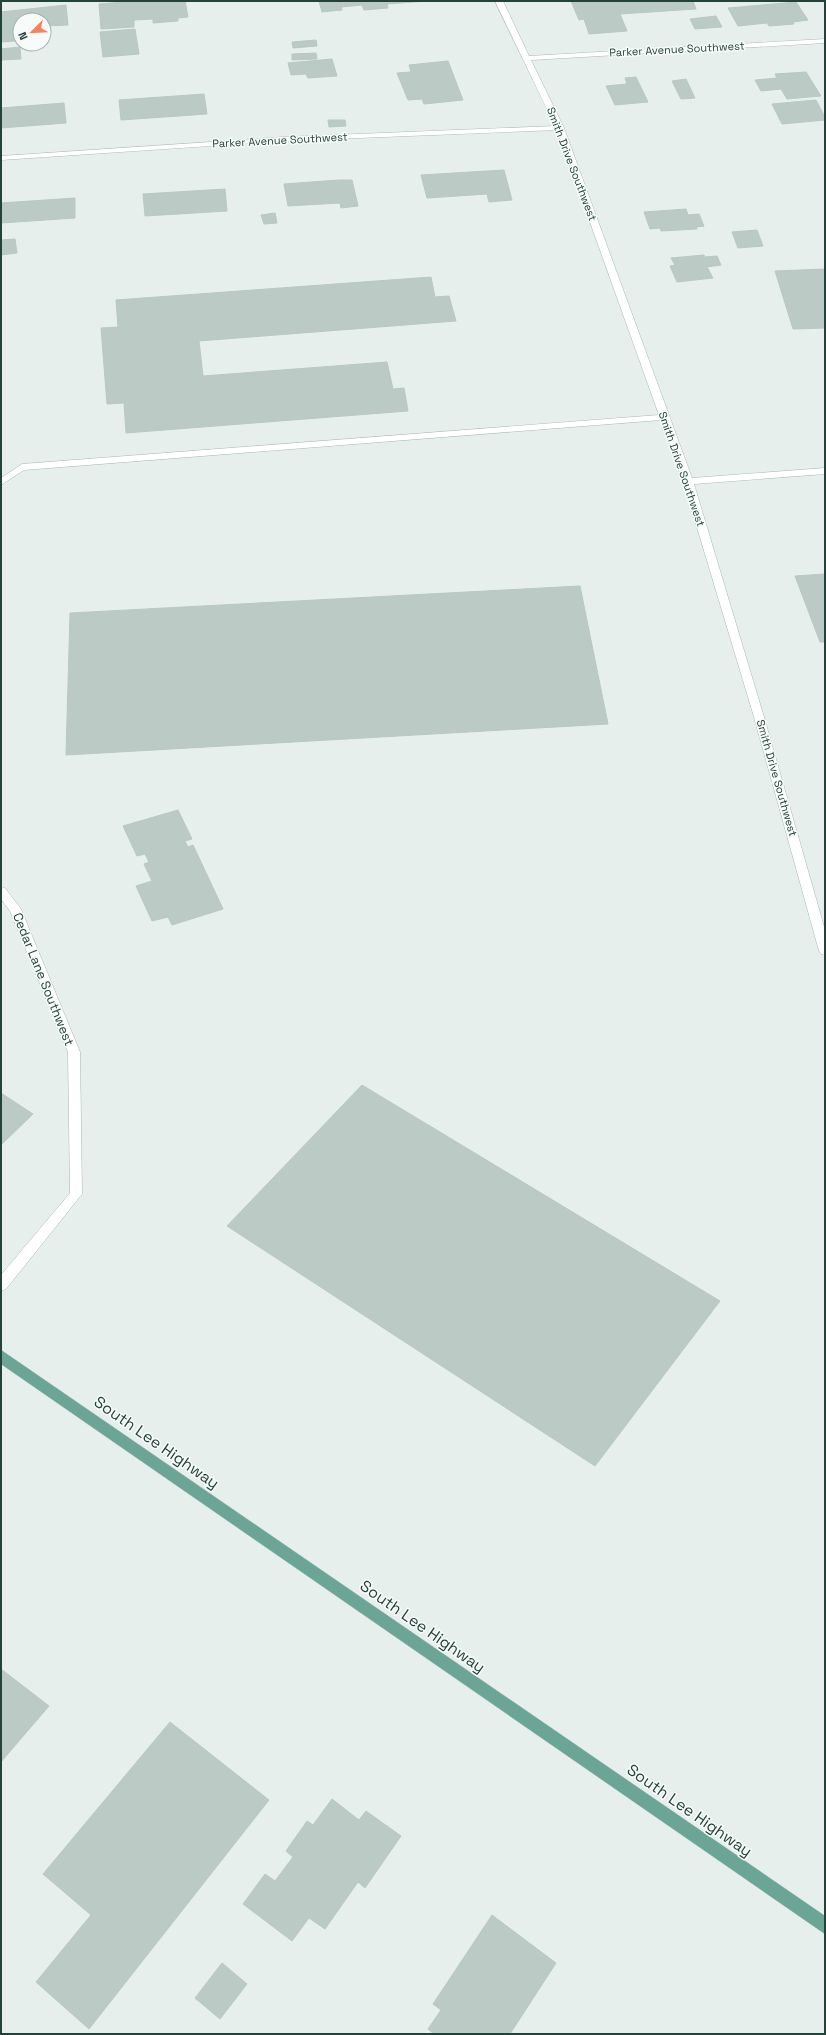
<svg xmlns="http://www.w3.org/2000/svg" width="826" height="2035" viewBox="0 0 826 2035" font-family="'Space Grotesk',sans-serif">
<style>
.building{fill:#bbcac4;stroke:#b8c9c2}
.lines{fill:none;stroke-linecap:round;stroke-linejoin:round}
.minor-casing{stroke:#a8b8b2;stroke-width:1}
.major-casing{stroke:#c2cac8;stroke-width:1}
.minor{fill:#fff;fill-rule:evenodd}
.major{fill:#6aa596;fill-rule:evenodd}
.labels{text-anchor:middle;stroke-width:3;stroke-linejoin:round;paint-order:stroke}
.far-street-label{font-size:11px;fill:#24423a;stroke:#f7fbf9}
.street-label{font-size:13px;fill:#24423a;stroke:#f7fbf9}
.near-street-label{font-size:16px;fill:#24423a;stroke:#f7fbf9}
</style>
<rect width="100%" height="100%" fill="#e6efeb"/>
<g class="building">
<path d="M185 1 188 17 178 18V21L153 23V19L134 20V27L101 29 99 4 135 1Z"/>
<path d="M319 1H427L387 4 388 8 364 10 362 5 341 7 342 10 322 12Z"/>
<path d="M571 1H693L696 9 620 14 627 31 589 34 584 19 579 20Z"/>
<path d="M796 2 808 20 793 22 794 24 769 26 767 23 738 26 728 8Z"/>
<path d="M66 5 68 25 44 26V20H20V30H14L15 41 1 42V12Z"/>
<path d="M716 16 722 27 695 29 690 19Z"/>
<path d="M135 29 139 54 103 57 100 32Z"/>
<path d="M316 40 317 46 293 48 292 42Z"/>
<path d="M1 45V49L20 47 21 59 2 60 1 62Z"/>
<path d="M316 53 317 59 292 60V54Z"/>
<path d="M332 59 337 76 308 78 306 74 291 75 288 63Z"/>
<path d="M448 61 463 100 424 104 422 99 408 100 397 73 411 72 409 65Z"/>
<path d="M806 72 821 96 787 99 781 89 761 91 755 80 777 78 775 74Z"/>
<path d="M636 77 648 102 615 105 606 86 627 84 625 78Z"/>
<path d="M686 79 695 98 681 99 672 81Z"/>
<path d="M204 94 207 114 121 120 119 100Z"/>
<path d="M816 100 825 117V120L782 124 772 104Z"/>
<path d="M64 103 66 123 1 128V108Z"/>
<path d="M328 120H345L346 126 329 127Z"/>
<path d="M504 170 512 200 489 202 487 194 427 198 421 175Z"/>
<path d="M339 180H352L358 206 341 208 340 203 288 206 284 184Z"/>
<path d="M225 189 227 211 145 216 143 194Z"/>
<path d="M75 198V218L1 223V203Z"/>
<path d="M686 209 688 215 699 214 704 226 696 227 697 229 661 231 660 228 650 229 644 212Z"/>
<path d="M275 213 277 223 264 224 261 215Z"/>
<path d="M757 230 763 246 738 248 732 232Z"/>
<path d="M15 239 17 253 1 255V240Z"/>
<path d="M704 255 705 257 717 256 721 265 707 267 713 278 677 282 670 266 675 265 671 258Z"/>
<path d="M825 269V328L793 329 775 271Z"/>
<path d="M431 277 435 297 449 296 456 321 199 341 203 376 387 362 393 389 404 388 408 411 126 433 124 403 107 404 101 328 118 327 116 300Z"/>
<path d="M825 574V642H820L795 576Z"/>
<path d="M580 586 608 724 66 755 70 613Z"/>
<path d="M178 810 192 839 185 841 188 847 193 845 223 909 172 925 168 917 152 921 136 886 152 881 144 864 149 862 145 854 137 856 123 826Z"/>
<path d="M362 1085 720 1301 595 1466 227 1226Z"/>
<path d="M1 1093 33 1114 1 1145Z"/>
<path d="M1 1669 49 1706 1 1762Z"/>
<path d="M170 1722 269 1800 89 2029 36 1982 91 1915 43 1874Z"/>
<path d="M332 1799 359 1820 366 1811 401 1836 365 1888 358 1882 325 1929 309 1918 292 1941 243 1904 265 1874 275 1881 293 1857 286 1851 307 1821 313 1825Z"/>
<path d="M492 1915 556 1963 510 2034H434L428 2029 441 2010 433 2004Z"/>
<path d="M222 1963 247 1984 220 2019 195 1998Z"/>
</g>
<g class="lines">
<g class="minor-casing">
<g id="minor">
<path d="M495 1H503L529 56 825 39V43L531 60 564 128 692 478 825 468V474L694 484 764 717 825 930V955L821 954 819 951 754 717 683 481 661 420 24 470 1 485V478L22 464 659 415 557 130 284 141 1 160V156L284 137 555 126Z"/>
<path d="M1 887 5 888 21 909 80 1052 82 1194 6 1289 1 1291V1275L70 1193 68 1052 10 911 1 899Z"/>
</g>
</g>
<g class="major-casing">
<path id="major" d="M1 1350 825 1916V1934L1 1364Z"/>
</g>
<use href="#minor" class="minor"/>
<use href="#major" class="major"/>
</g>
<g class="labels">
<g class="far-street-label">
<text transform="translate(677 49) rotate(-3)" y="4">Parker Avenue Southwest</text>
<text transform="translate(280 140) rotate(-3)" y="4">Parker Avenue Southwest</text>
<text transform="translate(572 164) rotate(69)" y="4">Smith Drive Southwest</text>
<text transform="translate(682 469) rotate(71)" y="4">Smith Drive Southwest</text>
<text transform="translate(777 778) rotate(74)" y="4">Smith Drive Southwest</text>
</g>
<g class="street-label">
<text transform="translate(44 979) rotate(68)" y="5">Cedar Lane Southwest</text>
</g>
<g class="near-street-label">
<text transform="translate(157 1442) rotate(35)" y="6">South Lee Highway</text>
<text transform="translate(423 1626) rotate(35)" y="6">South Lee Highway</text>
<text transform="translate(690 1810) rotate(35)" y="6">South Lee Highway</text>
</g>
</g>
<rect width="826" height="2035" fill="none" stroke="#24423a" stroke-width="4"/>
<g transform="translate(32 32) rotate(246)"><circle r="19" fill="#f7fbf9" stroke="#a3b1ad"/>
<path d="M0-3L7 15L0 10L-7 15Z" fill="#f4845f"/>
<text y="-6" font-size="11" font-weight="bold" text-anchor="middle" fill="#24423a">N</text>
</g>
</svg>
